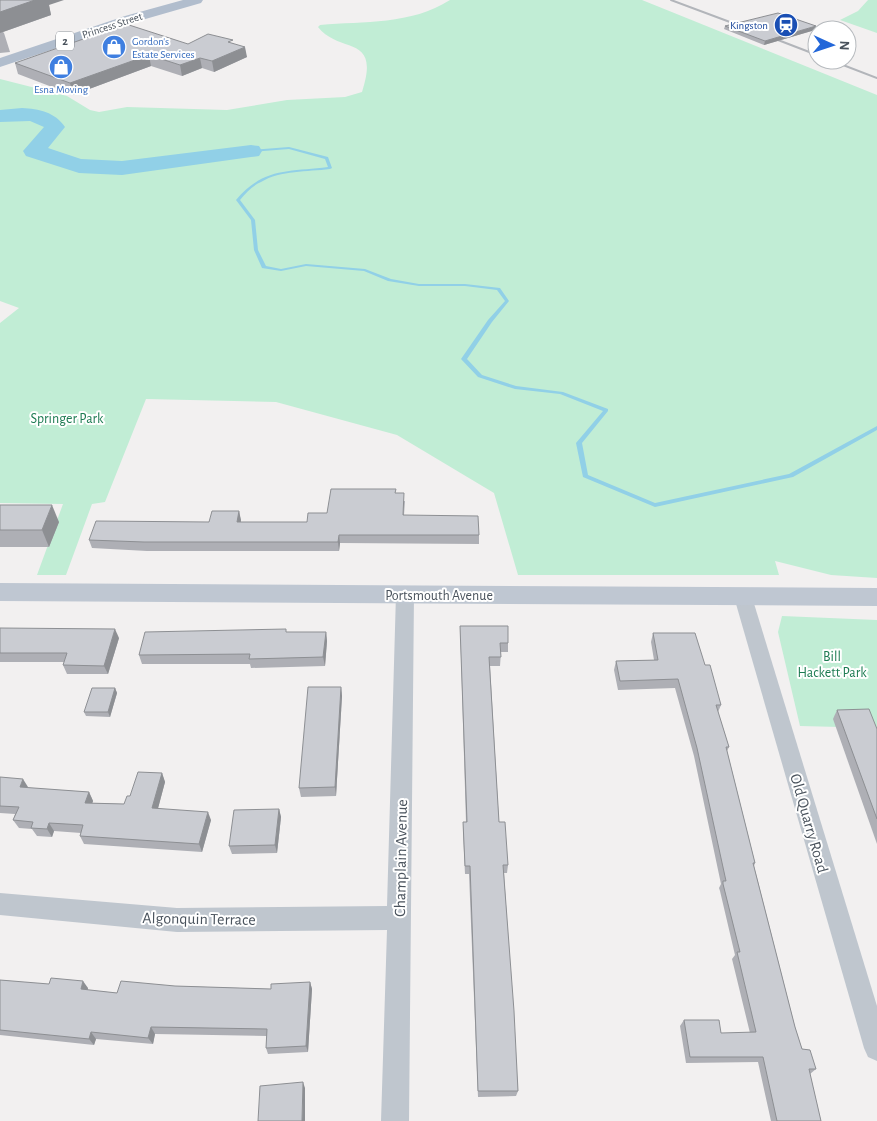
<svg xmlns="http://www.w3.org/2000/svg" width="877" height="1121" viewBox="0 0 877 1121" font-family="'Alegreya Sans',sans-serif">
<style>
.green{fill:#c1edd5}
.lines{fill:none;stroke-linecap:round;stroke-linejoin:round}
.stream{fill:#91d0e7;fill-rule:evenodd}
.river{fill:#91d0e7;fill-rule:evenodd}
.street{fill:#bfc6ce;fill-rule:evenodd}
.secondary{fill:#bfc7d2;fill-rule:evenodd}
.primary{fill:#b1bdcd;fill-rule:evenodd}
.rail{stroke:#b2b5ba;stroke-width:2}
.wall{fill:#aeafb5}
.shaded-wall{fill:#8d8f93}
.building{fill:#caccd2;stroke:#8d8f93}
.labels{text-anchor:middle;stroke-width:4;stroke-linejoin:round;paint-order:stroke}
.far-street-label{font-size:11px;fill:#49525c;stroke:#fff}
.far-transit-label{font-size:11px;fill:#164399;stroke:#fff;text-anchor:end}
.far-shop-label{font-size:11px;fill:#366cbe;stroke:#fff;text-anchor:start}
.shield{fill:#fff;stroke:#80868d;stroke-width:1}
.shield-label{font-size:12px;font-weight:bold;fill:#49525c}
.park-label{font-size:14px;fill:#1d7b52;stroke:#fff}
.street-label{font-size:14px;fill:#49525c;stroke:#fff}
.near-street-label{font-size:16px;fill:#49525c;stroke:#fff}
</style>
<rect width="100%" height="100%" fill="#f2f0f0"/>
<g class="green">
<path d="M450 0H642L877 95V578L831 575 775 561 779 575H518L494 493 397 435 276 402 146 399 105 502 92 504 66 575H37L63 504 0 503V323L19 308 0 301V79L67 96 90 110 99 112 127 107 227 110 287 100 345 97 362 92C381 33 340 55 318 27L320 25C364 21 411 25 450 0Z"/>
<path d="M868 0H877V33L840 20 858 11Z"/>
<path d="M782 616 877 620V747L840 727 800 726 778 632Z"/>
</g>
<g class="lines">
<path class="stream" d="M289 147 328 157 332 168 330 169C307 172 281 170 261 182 252 186 246 193 240 200L255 220 258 250 266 266 281 269 306 264 365 269 391 279 419 284H465L500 288 509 301 492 322 467 359 482 375 516 386 563 392 608 409V411L582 443 588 475 655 503 789 474 877 426V430L793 477 655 507 583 477 576 443 603 411 560 394 515 389 478 377 461 359 488 320 505 301 497 290 465 286H419L388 281 364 271 306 266 281 271 262 268 254 250 251 220 236 200C264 167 289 172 328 167L325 159 289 149 251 152 249 151 251 150Z"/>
<path class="river" d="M22 108C39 109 55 112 65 127L48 148 81 159 122 161 251 145 259 146 262 151 259 156 251 157 122 175 79 173 26 156 23 151 44 127 30 121 0 122V110Z"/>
<g class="street">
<path d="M405 587 411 589 414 594 409 1121H381L387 930 177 932 0 915V893L177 908 387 906 396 594 399 589Z"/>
<path d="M743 590 749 592 752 597 877 1006V1061L868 1057 864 1048 734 597 737 592Z"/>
</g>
<path class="secondary" d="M0 583 877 588V606L0 601Z"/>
<path class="primary" d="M183 0H203L201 3 135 22 0 67V58L125 16Z"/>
<g class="rail">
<path d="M671 0 746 28"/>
<path d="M765 35 817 55"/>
<path d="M830 60 877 78"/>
</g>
</g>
<g class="wall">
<path d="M0 0 49 5 51 15 3 32 4 33 10 52 0 53Z"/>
<path d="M725 26 815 30 764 45 724 29Z"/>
<path d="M233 43 247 57 214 72 202 68 182 76 151 66 73 95 18 74 15 63 188 44Z"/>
<path d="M405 501 404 515 479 535V544L340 543 339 551H147L92 548 89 540 209 522 239 511 241 522H307L327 513Z"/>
<path d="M0 505 59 522 49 547H0Z"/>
<path d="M460 626 508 643V652H501L500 666H490L499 822 508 865 507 873H504L518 1091 516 1096 478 1097 469 874H465L463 831V822H466Z"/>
<path d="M0 628 119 638 108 674H67L63 665 64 662H0Z"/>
<path d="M287 632H326L327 641 325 666 251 668 250 664H142L139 655Z"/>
<path d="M653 633 705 665 721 705 718 712 729 747 727 751 755 863 754 866 795 1027 802 1049 816 1069 810 1074 821 1121H771L758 1062 686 1063 680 1026 684 1020 721 1033H750L732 959 735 955 720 891 719 888 721 884 694 756 675 688 618 690 614 670 616 661 654 660 651 642Z"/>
<path d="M341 687 342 696 336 796 301 797 299 788Z"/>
<path d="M115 688 117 693 110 717 86 716 84 712Z"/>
<path d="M837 710 877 729V844L833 719Z"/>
<path d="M162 773 165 782 158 808 211 820 202 852 84 844 80 836 81 833 54 831 52 837 37 836 32 829 19 828 13 820 15 814 0 813V777L28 788 89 792 93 801 92 803 124 804 130 796Z"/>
<path d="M279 809 281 817 277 853 232 854 229 846Z"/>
<path d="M0 980 88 988V990L117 993 175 986 271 989 310 982 312 989 308 1052 268 1054 266 1048 267 1036 155 1034 153 1044 96 1039 94 1045 0 1035Z"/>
</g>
<g class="shaded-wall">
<path d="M32 0H64L49 5 51 15 0 33V12Z"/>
<path d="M816 26 815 30 764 45 765 41Z"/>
<path d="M245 47 247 57 214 72 212 61Z"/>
<path d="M149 55 151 66 73 95 70 83Z"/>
<path d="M200 58 202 68 182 76 180 65Z"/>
<path d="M52 505 59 522 49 547 42 530Z"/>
<path d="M239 511 241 520 239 530 237 522Z"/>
<path d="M339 535 340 543 339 551 338 542Z"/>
<path d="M115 629 119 638 108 674 104 666Z"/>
<path d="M326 632 327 641 325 666 323 657Z"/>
<path d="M341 687 342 696 336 796 335 787Z"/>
<path d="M115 688 117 693 110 717 108 712Z"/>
<path d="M162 773 165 782 156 816 152 808Z"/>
<path d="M23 779 28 787H20Z"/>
<path d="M89 792 93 801 90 811 85 803Z"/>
<path d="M279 809 281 817 277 853 275 845Z"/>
<path d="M208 812 211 820 202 852 199 844Z"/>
<path d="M49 823 54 831 52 837 47 829Z"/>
<path d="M83 981 88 988 86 996 81 989Z"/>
<path d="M310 982 312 989 308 1052 306 1046Z"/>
<path d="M151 1027 155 1034 153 1044 148 1038Z"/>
<path d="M91 1032 96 1039 94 1045 89 1039Z"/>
<path d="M303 1082 305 1088V1121H302Z"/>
</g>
<g class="building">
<path d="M0 0H35L0 12Z"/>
<path d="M778 13 816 26 765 41 725 26Z"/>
<path d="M126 24 188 44 208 34 233 40 228 42 245 47 212 61 200 58 180 65 149 55 70 83 15 63Z"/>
<path d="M331 489H396L395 493H404L403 515 478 516 479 535H339L338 542H144L89 540 96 521 209 522 212 511H239L237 522H307L308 513H327Z"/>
<path d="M0 505H52L42 530H0Z"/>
<path d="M460 626H508V643H500L501 657H489L499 822H505L508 865H503L514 1011 518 1091H478L470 866H465L463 822H467Z"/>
<path d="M0 628 115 629 104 666 63 665 67 653H0Z"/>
<path d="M286 629V632H326L323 657 249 659 250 654 139 655 145 632Z"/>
<path d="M653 633H695L705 665H710L721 705H716L729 747H726L755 863H753L795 1027 802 1049 810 1050 816 1069H809L821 1121H777L763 1057H690L684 1020H719L721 1033 756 1032 737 952H740L723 884V881H726L697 748 678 679 620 681 616 661 658 660Z"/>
<path d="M308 687H341L335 787 299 788Z"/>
<path d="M92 688H115L108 712H84Z"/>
<path d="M869 709 877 729V819L837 710Z"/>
<path d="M138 772 162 773 152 808 208 812 199 844 80 836 83 825 49 823 47 829 31 828 33 822 13 820 19 807 0 806V777L23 779 20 787 89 792 85 803 124 804 127 796H130Z"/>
<path d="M279 809 275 845 229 846 234 810Z"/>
<path d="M51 978 83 981 81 989 117 993 121 981 175 986 271 989V984L310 982 306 1046 266 1048 267 1029 151 1027 148 1038 91 1032 89 1039 0 1030V980L49 984Z"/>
<path d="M303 1082 302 1121H258L260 1086Z"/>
</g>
<defs>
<g id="station-disc" transform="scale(1.25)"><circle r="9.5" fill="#1a4fb4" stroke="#fff"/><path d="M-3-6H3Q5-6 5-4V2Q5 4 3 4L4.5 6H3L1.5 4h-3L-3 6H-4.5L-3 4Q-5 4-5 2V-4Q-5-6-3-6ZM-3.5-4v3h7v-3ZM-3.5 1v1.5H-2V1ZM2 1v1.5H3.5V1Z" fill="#fff"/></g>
<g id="shop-disc" transform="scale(1.25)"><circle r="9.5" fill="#3f7fe0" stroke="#fff"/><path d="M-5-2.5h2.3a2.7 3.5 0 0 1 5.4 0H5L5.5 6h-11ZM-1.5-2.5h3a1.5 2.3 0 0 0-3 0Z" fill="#fff"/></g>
</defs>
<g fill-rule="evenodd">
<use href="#station-disc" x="786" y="25"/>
<use href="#shop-disc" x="114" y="47"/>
<use href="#shop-disc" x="61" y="67"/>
</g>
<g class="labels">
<g class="far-street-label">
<text transform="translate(112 25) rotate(-18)" y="4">Princess Street</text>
</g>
<g class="far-transit-label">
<text x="768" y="29">Kingston</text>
</g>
<g class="far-shop-label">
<text x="132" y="45">Gordon's<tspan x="132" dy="13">Estate Services</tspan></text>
<text x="61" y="93" text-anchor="middle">Esna Moving</text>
</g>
<rect class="shield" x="56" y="31.5" width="18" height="19" rx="4"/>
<g class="shield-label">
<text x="65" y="45">2</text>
</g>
<g class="park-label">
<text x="67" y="423">Springer Park</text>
<text x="832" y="661">Bill<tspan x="832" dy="16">Hackett Park</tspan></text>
</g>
<g class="street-label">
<text x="439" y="600">Portsmouth Avenue</text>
</g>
<g class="near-street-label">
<text transform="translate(810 823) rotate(74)" y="6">Old Quarry Road</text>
<text transform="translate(400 858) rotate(-89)" y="6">Champlain Avenue</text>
<text transform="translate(199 918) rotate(1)" y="6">Algonquin Terrace</text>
</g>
</g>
<g transform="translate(832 45) rotate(93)"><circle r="24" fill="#ffffff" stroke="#b6babe"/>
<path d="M0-4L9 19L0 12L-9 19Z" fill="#2367d9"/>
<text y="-8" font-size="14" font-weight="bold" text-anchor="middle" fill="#49525c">N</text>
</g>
</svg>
